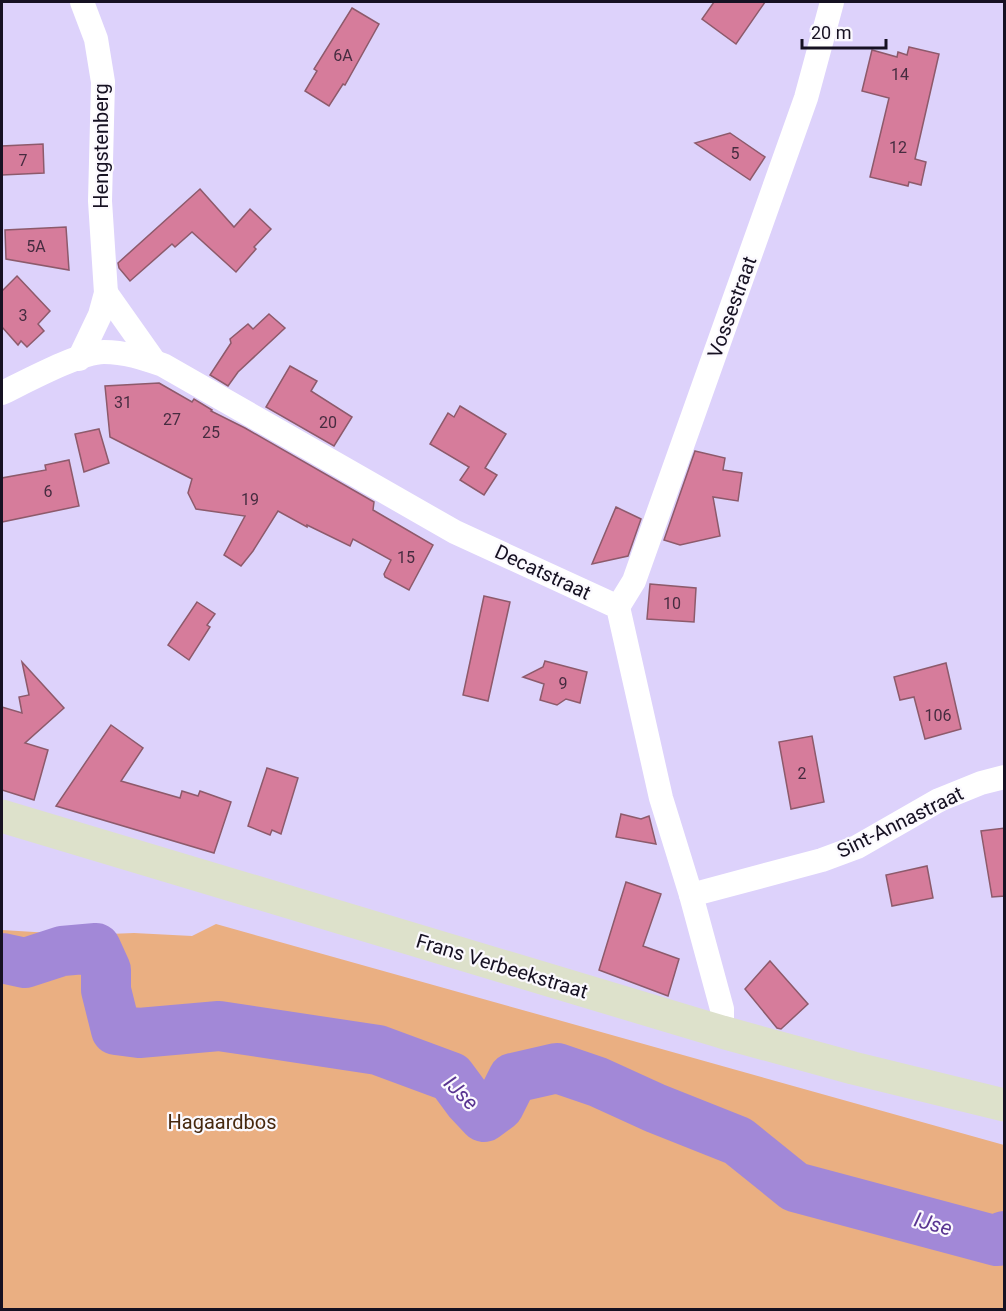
<svg xmlns="http://www.w3.org/2000/svg" width="1006" height="1311" viewBox="0 0 1006 1311" font-family="Roboto,sans-serif">
<style>
.green{fill:#eaaf82}
.lines{fill:none;stroke-linecap:round;stroke-linejoin:round}
.river{stroke:#a288d7;stroke-width:50}
.building{fill:#d67c9b;stroke:#8d5a6b;stroke-width:1.5}
.street{stroke:#fff;stroke-width:24}
.secondary{stroke:#dde1cb;stroke-width:33}
.labels{text-anchor:middle;stroke-width:4.5;stroke-linejoin:round;paint-order:stroke}
.number-label{font-size:16px;fill:#462c40}
.street-label{font-size:20px;fill:#161122;stroke:#fbf9fe}
.park-label{font-size:20px;fill:#47290f;stroke:#fbf9fe}
.water-label{font-size:21px;font-style:italic;fill:#593491;stroke:#fbf9fe}
</style>
<rect width="100%" height="100%" fill="#ddd2fb"/>
<path class="green" d="M216 924 1004 1145V1309H2V930L83 935 134 933 192 936Z"/>
<g class="lines">
<path class="river" d="M2 958 25 963 62 951 96 948 106 970V990L116 1030 139 1033 219 1026 378 1050 451 1077 468 1100 484 1117 499 1106 513 1078 557 1068 598 1082 655 1108 738 1141 795 1187 997 1241 1004 1236"/>
</g>
<g class="building">
<path d="M714 2H765L736 44 702 19Z"/>
<path d="M352 8 379 24 345 85 343 84 329 106 305 91 317 71 314 69Z"/>
<path d="M909 47 939 54 915 159 926 162 921 185 909 182 908 186 870 177 889 98 862 91 872 50 897 57 898 52 907 55Z"/>
<path d="M730 133 765 157 750 180 695 143Z"/>
<path d="M43 144 44 173 2 175V146Z"/>
<path d="M200 189 234 227 250 209 271 229 254 247 256 249 236 272 192 232 175 247 172 244 130 281 119 268 118 263Z"/>
<path d="M66 227 69 270 6 259 5 230Z"/>
<path d="M17 276 50 311 38 324 44 331 27 347 21 341 18 345 2 327V291Z"/>
<path d="M269 314 285 328 238 372 228 386 210 375 231 343 230 339 248 324 253 329Z"/>
<path d="M290 366 317 381 311 391 352 417 334 446 266 407Z"/>
<path d="M159 383 192 402 194 399 212 410 211 411 245 428 374 502 373 510 433 545 409 590 385 577 384 574 391 560 353 539 350 546 307 525V527L278 511 253 551 241 566 224 555 245 516 196 509 188 493 192 479 110 437 105 386Z"/>
<path d="M460 406 506 434 485 468 497 475 484 495 460 480 469 467 430 444 448 413 454 417Z"/>
<path d="M99 429 109 463 84 472 75 434Z"/>
<path d="M695 451 725 458 723 470 742 473 738 501 713 497 720 536 680 545 664 540Z"/>
<path d="M69 460 79 506 2 522V478L46 470 45 465Z"/>
<path d="M616 507 641 519 628 556 592 564Z"/>
<path d="M650 584 696 588 694 622 647 619Z"/>
<path d="M484 596 510 602 488 701 463 695Z"/>
<path d="M197 602 215 614 207 625 210 627 189 660 168 645Z"/>
<path d="M545 661 587 672 580 703 566 699 557 705 540 700 544 684 523 677 543 667Z"/>
<path d="M22 662 64 708 25 743 48 750 34 800 2 790V707L22 713 19 697 29 695Z"/>
<path d="M946 663 961 729 925 739 914 697 900 700 894 677Z"/>
<path d="M111 725 143 748 121 781 180 798 182 791 198 796 200 791 231 802 214 853 56 806Z"/>
<path d="M812 736 824 802 791 809 779 742Z"/>
<path d="M267 768 298 778 281 834 272 830 270 835 248 826Z"/>
<path d="M621 814 641 819 649 816 656 844 616 837Z"/>
<path d="M1005 828V896L992 897 981 831Z"/>
<path d="M927 866 933 898 892 906 886 875Z"/>
<path d="M626 882 661 894 643 946 679 959 668 996 599 970Z"/>
<path d="M770 961 808 1004 781 1029 777 1028 745 989Z"/>
</g>
<g class="lines">
<g class="street">
<path d="M106 293 154 361"/>
<path d="M79 359 100 315 106 293 100 201 103 82 96 39 82 2"/>
<path d="M2 393C25 382 80 352 104 352 125 352 143 358 163 365L455 532 618 607 661 798 691 895 722 1009V1032"/>
<path d="M618 607 634 581 806 98 832 2"/>
<path d="M691 895 822 860 857 847 939 800 981 783 1004 777"/>
</g>
<path class="secondary" d="M2 816 722 1032 853 1068 1004 1105"/>
</g>
<g class="labels">
<g class="number-label">
<text x="343" y="61">6A</text>
<text x="900" y="80">14</text>
<text x="898" y="153">12</text>
<text x="735" y="159">5</text>
<text x="23" y="166">7</text>
<text x="36" y="252">5A</text>
<text x="23" y="321">3</text>
<text x="123" y="408">31</text>
<text x="172" y="425">27</text>
<text x="328" y="428">20</text>
<text x="211" y="438">25</text>
<text x="48" y="497">6</text>
<text x="250" y="505">19</text>
<text x="406" y="563">15</text>
<text x="672" y="609">10</text>
<text x="563" y="689">9</text>
<text x="938" y="721">106</text>
<text x="802" y="779">2</text>
</g>
<g class="street-label">
<text transform="translate(101 146) rotate(-90)" y="7">Hengstenberg</text>
<text transform="translate(732 307) rotate(-70)" y="7">Vossestraat</text>
<text transform="translate(543 572) rotate(25)" y="7">Decatstraat</text>
<text transform="translate(900 822) rotate(-26)" y="7">Sint-Annastraat</text>
<text transform="translate(502 966) rotate(17)" y="7">Frans Verbeekstraat</text>
</g>
<g class="park-label">
<text x="222" y="1129">Hagaardbos</text>
</g>
<g class="water-label">
<text transform="translate(461 1093) rotate(45)" y="7">IJse</text>
<text transform="translate(933 1224) rotate(15)" y="7">IJse</text>
</g>
</g>
<rect width="1006" height="1311" fill="none" stroke="#161122" stroke-width="6"/>
<path d="M802 39v9h84v-9" fill="none" stroke="#161122" stroke-width="3"/>
<text x="811" y="39" font-size="18" fill="#161122" stroke="#fbf9fe" stroke-width="4.5" paint-order="stroke">20 m</text>
</svg>
